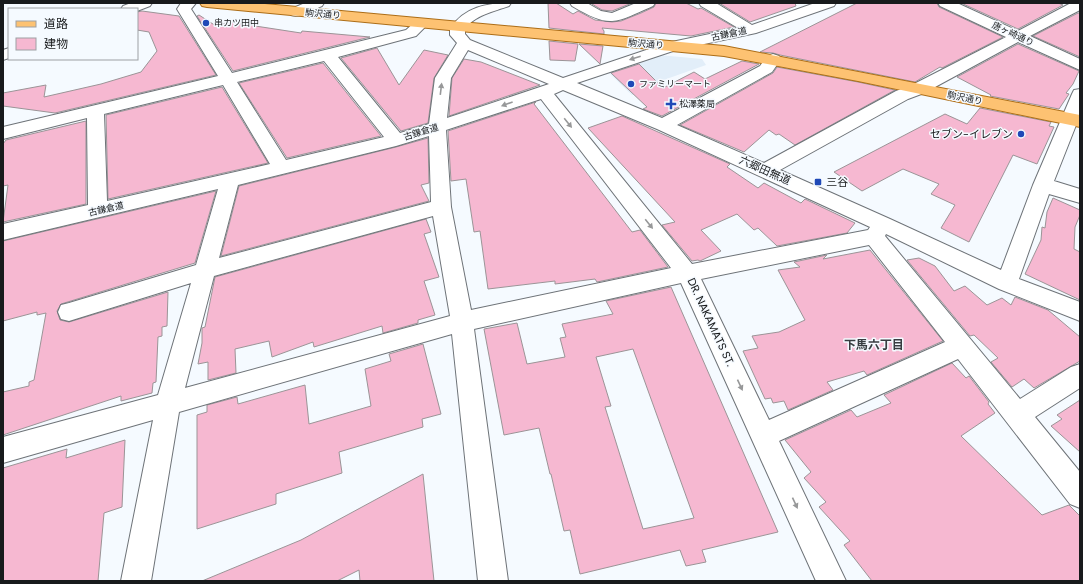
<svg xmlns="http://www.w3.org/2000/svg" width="1083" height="584" viewBox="0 0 1083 584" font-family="Poppins,'Noto Sans JP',sans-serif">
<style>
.built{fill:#e2eef9}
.building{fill:#f6b8d1;stroke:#9b9497;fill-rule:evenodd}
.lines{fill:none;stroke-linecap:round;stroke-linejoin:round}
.minor-casing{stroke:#6e7378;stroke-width:2}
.major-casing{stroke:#ac6d17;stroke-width:2}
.minor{fill:#fff;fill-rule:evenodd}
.major{fill:#fdc272;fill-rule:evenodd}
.oneway{fill:#979899}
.poi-dot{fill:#1f49b7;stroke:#f5faff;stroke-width:1.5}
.labels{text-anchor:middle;stroke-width:3;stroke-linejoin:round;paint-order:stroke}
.far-street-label{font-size:9px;fill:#181a1c;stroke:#f5faff}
.far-poi-label{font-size:9px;fill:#181a1c;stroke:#f5faff;text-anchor:start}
.poi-label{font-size:11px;fill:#181a1c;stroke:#f5faff;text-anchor:end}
.street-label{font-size:11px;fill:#181a1c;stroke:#f5faff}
.neighbourhood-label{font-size:12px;font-weight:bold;fill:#383d41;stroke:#f5faff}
</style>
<rect width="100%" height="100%" fill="#f5faff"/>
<path class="built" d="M659 55 702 59 706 65 658 82 642 93 632 95 607 71Z"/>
<g class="building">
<path d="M548 3H556L573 14 578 11 595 20 612 22 621 21 641 13 654 7 656 3H686L698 9 701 8 734 27 691 36 602 28 604 31V34L549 28Z"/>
<path d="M595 3H632L612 11 602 10 592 4Z"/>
<path d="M719 3H795L796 6 750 22Z"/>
<path d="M857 3H937L939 7 1003 37 942 68 940 67 915 82 780 55 773 53 760 52Z"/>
<path d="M961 3H1058L1063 5 1018 29Z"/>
<path d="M142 11 179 16 216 75 55 113 3 106V93L46 85 44 97 101 84 141 72 157 51 149 32 137 30V12Z"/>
<path d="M1078 13H1080V57L1033 36Z"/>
<path d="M199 15 216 26 229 22 301 33 302 31 370 37 233 71 197 16Z"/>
<path d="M549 41 578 44 575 61 550 60Z"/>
<path d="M579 44 603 46 600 64Z"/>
<path d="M1018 44 1079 71 1073 84 1066 93 1069 94 1059 109 990 96 991 95 957 77Z"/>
<path d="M377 48 399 85 424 50 448 55 434 78 428 123 401 131 341 58Z"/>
<path d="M464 59 481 62 540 85 449 116 452 78Z"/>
<path d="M742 61 759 64 662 116 643 109 647 107 611 73 639 64 663 88 694 72 705 79Z"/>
<path d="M323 63 381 136 287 158 239 83Z"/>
<path d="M777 67 858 82 895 90 795 145 779 134 776 135 769 130 744 152 680 125 773 73Z"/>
<path d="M222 87 268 163 108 199 106 115Z"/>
<path d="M536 102 534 104 632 232 640 230 668 267 597 282 595 279 555 284V281L488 289 480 231 474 232 466 179 451 181 448 131Z"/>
<path d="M980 108 1051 122 1049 126 1054 127 1037 164 1013 155 969 242 941 228 955 205 931 194 939 184 903 169 862 191 834 172 945 114 967 124Z"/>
<path d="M622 116 730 164 727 167 758 188 764 183 801 203 805 199 855 223 847 233 777 246 758 228 754 230 737 214 701 230 721 251 700 261 698 260 692 261 662 225 675 222 588 128Z"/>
<path d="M86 121V204L3 222 8 185 3 186V144L6 140Z"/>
<path d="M428 138 429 183 421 185 429 201 221 256 239 186 396 147Z"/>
<path d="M216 191 195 263 61 304 57 311 60 320 69 322 168 292 167 326 162 327V336L158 337 156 382 153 383 152 393 121 401V396L3 435V392L29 386V382L34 380 46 313 37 315V312L3 321V241Z"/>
<path d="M1053 198 1080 210V215L1075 227 1074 249 1080 252V300L1025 274 1041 240 1042 227 1045 228 1047 212Z"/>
<path d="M426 219 431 232 424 234 439 277 424 281 435 315 418 320V323L383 333 382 326 314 347 313 342 272 357 269 341 235 349 236 373 208 380V362L198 364 202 343V328L205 327 215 277Z"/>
<path d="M870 250 943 341 867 375 864 371 827 382 833 390 788 410 784 401 773 403 771 398 765 399 743 351 758 348 752 336 779 332 805 320 778 270 800 267 794 262 827 255 823 259Z"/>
<path d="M919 258 935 266 954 291 965 286 987 305 1002 298 1011 305 1015 297 1048 310 1080 337V361L1034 388 1024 379 1012 387 991 362 998 358 974 335 970 336 907 260Z"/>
<path d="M671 287 778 532 702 550 706 562 686 566 680 550 580 574 570 530 564 531 551 474H550L539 428 504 435 484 329 517 323 527 364 565 357 560 338 566 337 562 324 613 314 606 301ZM633 349 694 518 643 529 605 407 611 406 596 357Z"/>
<path d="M423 344 441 414 422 419 423 427 339 452 342 473 276 494V504L197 529V415L207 412V405L237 397 238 404 305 385 309 424 371 406 365 369 391 361 389 354Z"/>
<path d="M952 363 966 378 969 376 989 402 988 404 995 413 961 436 1042 515 1069 505 1080 516V581H872L844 545 850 541 819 507 826 502 804 478 811 472 785 440 851 410 857 417 891 403 884 395Z"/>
<path d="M1080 400V452L1051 426 1062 419 1057 415Z"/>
<path d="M125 440 122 507 104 513 98 581H3V468L67 449 66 458Z"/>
<path d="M423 474 434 581H360L359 570 337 581H202L301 540Z"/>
</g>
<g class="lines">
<g class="minor-casing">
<g id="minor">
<path d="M131 3H152L150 6 137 11V9H121L123 6Z"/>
<path d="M181 3H196L191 9 232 73 406 30C413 24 417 18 426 21L428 24 416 36 338 57 400 133 429 124 435 78 457 43 450 35V29C464 7 487 3 511 3L509 6C495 11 473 16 465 29V34L470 40 563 78 667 43 738 28 701 6 699 3H716L752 25 815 3H836L834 6 756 33 676 50 577 83 662 118 760 66 767 56 773 54 779 56 781 59 772 72 677 125 764 163 896 91 912 85 1006 37 940 6 938 3H957L1018 31 1071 3H1080V10L1030 36 1080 59V70L1018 42 924 93 908 99 780 170 890 219 1001 270 1033 185 1072 94 1074 90 1080 89V115L1054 181 1080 189V203L1049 194 1019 279 1080 302V321L999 289 886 234 885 236 1020 399 1071 367 1080 364V388L1035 417 1080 472V508L1070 504 958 359 779 441 846 581H816L681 283 474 329 508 581H478L452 334 179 412 151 581H121L153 420 3 463V437L158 395 191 283 69 321 61 319 58 312 61 305 69 303 196 265 218 189 3 240V224L88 205 87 118 3 139V127L218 76 177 9ZM468 50 549 84 447 118 451 78ZM324 61 384 137 286 160 237 82ZM223 85 270 164 107 201 104 114ZM563 90 657 129 870 227 868 230 692 264 554 94ZM541 99 671 268 471 310 451 207 446 130ZM429 136 431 202 219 258 238 185 396 146ZM433 216 450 316 185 388 214 276ZM869 245 945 342 769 420 701 279Z"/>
<path d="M305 3H324L322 6C312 10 301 18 291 15L289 12 291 9Z"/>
<path d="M570 3H587L601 11 612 13 636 3H655L653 6C614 23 611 29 572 6Z"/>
<path d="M9 48V58L3 60V50Z"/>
</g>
</g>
<g class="major-casing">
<path id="major" d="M200 3H253L724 46 1080 115V127L858 81 724 56 207 7 202 6Z"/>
</g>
<use href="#minor" class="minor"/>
<use href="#major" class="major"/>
</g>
<defs><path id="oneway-solid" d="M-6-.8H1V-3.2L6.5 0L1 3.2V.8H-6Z"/></defs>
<g class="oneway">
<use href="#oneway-solid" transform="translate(635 58) rotate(162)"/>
<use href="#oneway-solid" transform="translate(441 89) rotate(-83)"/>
<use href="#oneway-solid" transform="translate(507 104) rotate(160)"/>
<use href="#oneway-solid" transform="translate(568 123) rotate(51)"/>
<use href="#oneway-solid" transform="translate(649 224) rotate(51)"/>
<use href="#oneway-solid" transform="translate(740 385) rotate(65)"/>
<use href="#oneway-solid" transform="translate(795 503) rotate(65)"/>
</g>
<g class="poi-dot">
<circle cx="206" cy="23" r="4"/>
<circle cx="631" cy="84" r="4"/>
<path d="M669 98h4v4h4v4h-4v4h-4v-4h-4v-4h4z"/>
<circle cx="1021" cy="134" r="4"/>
<rect x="814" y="178" width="8" height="8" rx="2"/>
</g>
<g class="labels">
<g class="far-street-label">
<text transform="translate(323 14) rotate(5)" y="3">駒沢通り</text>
<text transform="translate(729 34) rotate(-12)" y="3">古鎌倉道</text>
<text transform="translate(1013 34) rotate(25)" y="3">唐ヶ崎通り</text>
<text transform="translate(646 44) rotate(5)" y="3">駒沢通り</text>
<text transform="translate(965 98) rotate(11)" y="3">駒沢通り</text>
<text transform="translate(421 132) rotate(-17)" y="3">古鎌倉道</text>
<text transform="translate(106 209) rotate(-13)" y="3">古鎌倉道</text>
</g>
<g class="far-poi-label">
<text x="214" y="26">串カツ田中</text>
<text x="639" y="87">ファミリーマート</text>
<text x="679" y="107">松澤薬局</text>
</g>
<g class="poi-label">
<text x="1013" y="138">セブン-イレブン</text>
<text x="826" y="186" text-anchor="start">三谷</text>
</g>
<g class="street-label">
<text transform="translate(765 170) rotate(24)" y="4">六郷田無道</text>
<text transform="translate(711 322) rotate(65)" y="4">DR. NAKAMATS ST.</text>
</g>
<g class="neighbourhood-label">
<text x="874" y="349">下馬六丁目</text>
</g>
</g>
<rect width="1083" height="584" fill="none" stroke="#181a1c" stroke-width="8"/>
<rect x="8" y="8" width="130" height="52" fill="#f5faff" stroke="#9da0a4"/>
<rect x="16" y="21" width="20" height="6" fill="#fdc272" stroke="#9da0a4"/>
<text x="44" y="28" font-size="12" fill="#181a1c">道路</text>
<rect x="16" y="38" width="20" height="12" fill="#f6b8d1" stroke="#9da0a4"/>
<text x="44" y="48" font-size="12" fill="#181a1c">建物</text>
</svg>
